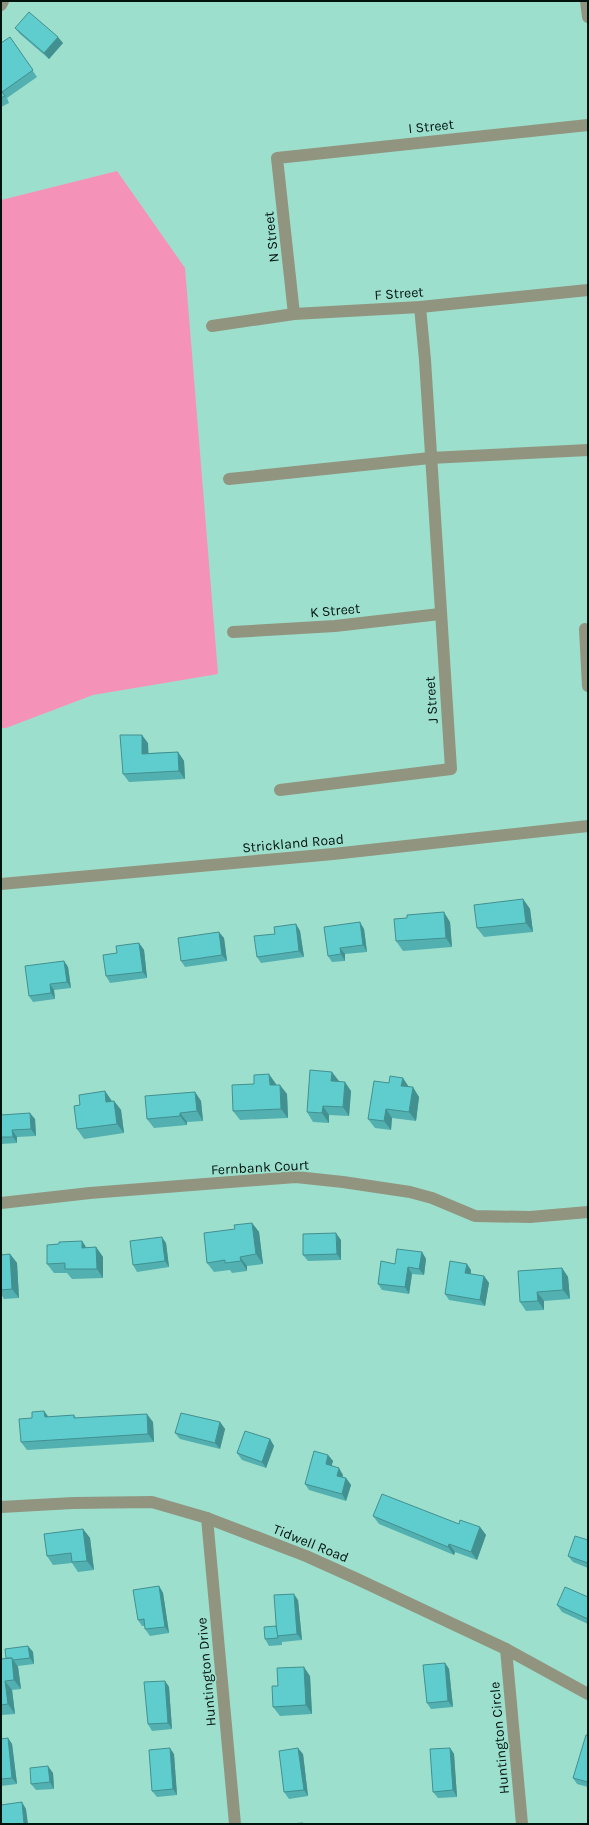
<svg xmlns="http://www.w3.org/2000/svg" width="589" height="1825" viewBox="0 0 589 1825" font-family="Karla,sans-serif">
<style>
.green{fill:#f592b8}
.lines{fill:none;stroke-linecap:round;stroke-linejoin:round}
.minor{stroke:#91957f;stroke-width:12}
.wall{fill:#52b0b1}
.shaded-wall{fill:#429090}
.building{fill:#5fcdce;stroke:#429090}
.labels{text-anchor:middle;stroke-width:3;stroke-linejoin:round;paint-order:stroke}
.street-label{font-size:14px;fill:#00130d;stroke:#9ddfcd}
</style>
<rect width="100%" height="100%" fill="#9ddfcd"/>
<path class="green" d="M117 171 185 268 218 674 93 695 6 728H1V200Z"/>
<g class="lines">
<g class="minor">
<path d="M586 1 588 17"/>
<path d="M1 5 3 1"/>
<path d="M294 314 277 158 588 125"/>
<path d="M212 326 294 314 420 307 588 290"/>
<path d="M229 479 430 458 588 450"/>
<path d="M585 629 588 686"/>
<path d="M233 632 335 626 440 614"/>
<path d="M280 790 451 769 425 360 420 307"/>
<path d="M1 884 333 854 588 826"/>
<path d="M1 1203 90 1193 296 1177 343 1182 410 1192 432 1198 475 1216 530 1217 588 1212"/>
<path d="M1 1507 73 1503 152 1502 207 1518 306 1556 355 1578 506 1649 588 1694"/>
<path d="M207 1518 235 1824"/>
<path d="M506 1649 522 1824"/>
</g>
</g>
<g class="wall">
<path d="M15 28 63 43 49 59 20 34Z"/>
<path d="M10 37 37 77 7 98 9 103 1 107V43Z"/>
<path d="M148 743V753L178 752 184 761 185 779 129 782 123 774Z"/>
<path d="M523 899 530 909 533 932 484 937 477 928Z"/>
<path d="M450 922 452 947 403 951 396 941Z"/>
<path d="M296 924 300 931 304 957 261 963 257 957 275 934Z"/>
<path d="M364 929 367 952 345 954V961L332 962 328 956Z"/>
<path d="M224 938 227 961 185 967 181 961Z"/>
<path d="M139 943 144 950 147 978 110 983 106 976 117 953Z"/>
<path d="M64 961 68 967 71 988 54 990 55 999 33 1002 29 996Z"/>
<path d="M339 1081 351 1091 349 1116 329 1115V1123L313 1122 307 1112Z"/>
<path d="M276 1084V1085L287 1094 288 1118 240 1120 233 1111Z"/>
<path d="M409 1087 419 1097 416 1121 392 1118 391 1130 375 1128 368 1119Z"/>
<path d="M105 1091 112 1101H114L121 1110 124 1133 84 1139 77 1129 80 1105Z"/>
<path d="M195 1092 201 1101 203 1121 187 1122V1125L154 1128 147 1119Z"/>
<path d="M1 1115 35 1119 36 1136 17 1137V1143L1 1144Z"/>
<path d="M252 1223 259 1232 263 1264 247 1266V1271L232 1273 230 1270 214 1272 207 1263 235 1229Z"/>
<path d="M341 1240V1260L308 1261 303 1255Z"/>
<path d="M82 1241 86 1248 96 1247 103 1257V1278L72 1279 67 1273H54L47 1264 59 1244Z"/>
<path d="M166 1243 169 1267 137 1272 133 1265Z"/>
<path d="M422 1252 426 1259 424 1275 412 1274 409 1294 382 1290 378 1284 395 1264Z"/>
<path d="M10 1254 17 1263 19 1298 4 1299 1 1294V1255Z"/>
<path d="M562 1268 568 1277 570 1299 544 1301V1310L526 1311 520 1302Z"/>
<path d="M471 1270V1274L484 1276 489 1283 485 1306 449 1300 445 1294Z"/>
<path d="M44 1411 48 1417 74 1415 76 1418 153 1422 154 1442 27 1450 21 1442 32 1418Z"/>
<path d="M220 1422 225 1429 220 1449 180 1439 175 1433Z"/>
<path d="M270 1439 274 1446 266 1468 242 1460 237 1453Z"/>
<path d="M328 1455 333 1461 331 1466 343 1475 342 1477 346 1478 351 1485 346 1501 309 1490 305 1484Z"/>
<path d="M373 1516 459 1524 480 1527 486 1535 477 1560 455 1552 454 1555 379 1524Z"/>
<path d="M83 1529 90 1538 94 1570 78 1572 72 1563 53 1565 47 1556Z"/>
<path d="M588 1540V1568L573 1562 568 1556Z"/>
<path d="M159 1586 163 1593 169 1633 150 1636 145 1629V1626H142L138 1620Z"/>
<path d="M588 1597V1624L562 1612 557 1605Z"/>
<path d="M298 1600 302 1640 282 1642V1645L269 1646 265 1639Z"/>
<path d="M28 1646 33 1652 34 1664 18 1666 21 1689 12 1690 15 1714 1 1715V1659L6 1658Z"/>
<path d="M445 1663 449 1669 453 1707 431 1709 427 1703Z"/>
<path d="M310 1676 312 1714 280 1716 273 1707 278 1686Z"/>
<path d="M165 1681 169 1687 172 1729 152 1731 148 1724Z"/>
<path d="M588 1735V1787L577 1784 573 1778Z"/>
<path d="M8 1738 12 1744 17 1784 1 1786V1739Z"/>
<path d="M450 1748 454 1754 457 1797 438 1798 433 1792Z"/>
<path d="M174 1754 177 1795 157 1797 152 1791Z"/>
<path d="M303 1754 308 1796 289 1799 284 1792Z"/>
<path d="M53 1773 54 1789 36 1790 31 1784Z"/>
</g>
<g class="shaded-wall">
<path d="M58 37 63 43 49 59 44 53Z"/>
<path d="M142 735 148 743 149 762 142 754Z"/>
<path d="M178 752 184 761 185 779 179 771Z"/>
<path d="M523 899 530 909 533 932 526 923Z"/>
<path d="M444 912 450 922 452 947 446 938Z"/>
<path d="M360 922 364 929 367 952 363 945Z"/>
<path d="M296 924 300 931 304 957 299 951Z"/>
<path d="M219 932 224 938 227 961 222 955Z"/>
<path d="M139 943 144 950 147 978 143 972Z"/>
<path d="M340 948 345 954V961L341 954Z"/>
<path d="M64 961 68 967 71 988 67 982Z"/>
<path d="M50 984 54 990 55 999 51 993Z"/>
<path d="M332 1072 339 1081H331Z"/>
<path d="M269 1074 276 1084V1094L270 1085Z"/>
<path d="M403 1078 409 1087 401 1086Z"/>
<path d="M345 1082 351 1091 349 1116 343 1107Z"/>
<path d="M280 1085 287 1094 288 1118 281 1109Z"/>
<path d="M413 1087 419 1097 416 1121 409 1112Z"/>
<path d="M105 1091 111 1100 113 1111 106 1102Z"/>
<path d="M195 1092 201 1101 203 1121 197 1111Z"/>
<path d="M114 1101 121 1110 124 1133 117 1124Z"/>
<path d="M323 1106 329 1115V1123L322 1113Z"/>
<path d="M386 1109 392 1118 391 1130 384 1121Z"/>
<path d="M30 1113 35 1119 36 1136 31 1129Z"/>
<path d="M180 1113 187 1122V1125L180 1116Z"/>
<path d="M12 1130 17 1137V1143L13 1137Z"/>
<path d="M252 1223 259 1232 263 1264 256 1254Z"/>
<path d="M336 1233 341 1240V1260L337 1254Z"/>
<path d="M162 1237 166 1243 169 1267 165 1261Z"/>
<path d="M82 1241 88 1250 82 1248Z"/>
<path d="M96 1247 103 1257V1278L97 1269Z"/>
<path d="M422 1252 426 1259 424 1275 419 1269Z"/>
<path d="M10 1254 17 1263 19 1298 12 1289Z"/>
<path d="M240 1257 247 1266V1271L241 1261Z"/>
<path d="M467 1264 471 1270 470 1280 465 1273Z"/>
<path d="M408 1267 412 1274 409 1294 405 1287Z"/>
<path d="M562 1268 568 1277 570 1299 563 1290Z"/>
<path d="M484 1276 489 1283 485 1306 480 1300Z"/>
<path d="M537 1292 544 1301V1310L538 1301Z"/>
<path d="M44 1411 50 1419 45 1417Z"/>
<path d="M147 1414 153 1422 154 1442 148 1434Z"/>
<path d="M220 1422 225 1429 220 1449 215 1443Z"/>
<path d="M270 1439 274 1446 266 1468 262 1462Z"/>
<path d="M328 1455 333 1461 330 1471 326 1464Z"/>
<path d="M339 1468 343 1475 341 1482 337 1476Z"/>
<path d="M346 1478 351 1485 346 1501 342 1494Z"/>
<path d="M480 1527 486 1535 477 1560 471 1552Z"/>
<path d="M83 1529 90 1538 94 1570 87 1561Z"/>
<path d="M449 1544 455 1552 454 1555 448 1547Z"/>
<path d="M159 1586 163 1593 169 1633 165 1627Z"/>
<path d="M294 1594 298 1600 302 1640 297 1634Z"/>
<path d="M28 1646 33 1652 34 1664 30 1658Z"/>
<path d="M12 1658 18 1667 21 1689 14 1680Z"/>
<path d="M445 1663 449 1669 453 1707 448 1701Z"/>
<path d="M304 1667 310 1676 312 1714 306 1705Z"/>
<path d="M5 1681 12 1690 15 1714 8 1704Z"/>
<path d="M165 1681 169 1687 172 1729 168 1723Z"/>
<path d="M8 1738 12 1744 17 1784 12 1778Z"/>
<path d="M170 1748 174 1754 177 1795 173 1789Z"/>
<path d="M298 1748 303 1754 308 1796 304 1790Z"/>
<path d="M450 1748 454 1754 457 1797 453 1790Z"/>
<path d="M48 1766 53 1773 54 1789 50 1782Z"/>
<path d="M22 1802 26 1809 28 1824H24Z"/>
</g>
<g class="building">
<path d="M29 12 58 37 44 53 15 28Z"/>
<path d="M10 37 33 70 2 92 5 96 1 98V43Z"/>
<path d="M120 735H142V754L178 752 179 771 123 774Z"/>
<path d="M523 899 526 923 477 928 474 905Z"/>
<path d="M444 912 446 938 396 941 394 919 407 918V915Z"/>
<path d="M360 922 363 945 340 948 341 954 328 956 324 927Z"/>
<path d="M296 924 299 951 257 957 254 936 275 934 274 927Z"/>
<path d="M219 932 222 955 181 961 178 938Z"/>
<path d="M139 943 143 972 106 976 103 955 117 953 116 946Z"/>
<path d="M64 961 67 982 50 984 51 993 29 996 25 966Z"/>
<path d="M310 1070 332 1072 331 1081 345 1082 343 1107 323 1106 322 1113 307 1112Z"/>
<path d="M269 1074 270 1085H280L281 1109 233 1111 232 1085 254 1084V1075Z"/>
<path d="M390 1076 403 1078 401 1086 413 1087 409 1112 386 1109 384 1121 368 1119 374 1081 389 1083Z"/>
<path d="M105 1091 106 1102 114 1101 117 1124 77 1129 74 1106 80 1105 79 1095Z"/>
<path d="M195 1092 197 1111 180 1113V1116L147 1119 145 1096Z"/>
<path d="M30 1113 31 1129 12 1130 13 1137H1V1115Z"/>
<path d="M252 1223 256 1254 240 1257 241 1261 225 1263V1260L207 1263 204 1233 235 1229 234 1225Z"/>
<path d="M336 1233 337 1254 303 1255V1234Z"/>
<path d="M162 1237 165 1261 133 1265 130 1241Z"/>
<path d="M82 1241V1248L96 1247 97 1269H65V1263L47 1264V1245L59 1244V1242Z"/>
<path d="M397 1249 422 1252 419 1269 408 1267 405 1287 378 1284 381 1261 395 1264Z"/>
<path d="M10 1254 12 1289 1 1290V1255Z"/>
<path d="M450 1261 467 1264 465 1273 484 1276 480 1300 445 1294Z"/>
<path d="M562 1268 563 1290 537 1292 538 1301 520 1302 518 1271Z"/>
<path d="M44 1411 45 1417 74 1415V1418L147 1414 148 1434 21 1442 19 1419 32 1418V1412Z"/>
<path d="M181 1413 220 1422 215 1443 175 1433Z"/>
<path d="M245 1431 270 1439 262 1462 237 1453Z"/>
<path d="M314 1451 328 1455 326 1464 339 1468 337 1476 346 1478 342 1494 305 1484Z"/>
<path d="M382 1494 459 1524 460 1520 480 1527 471 1552 449 1544 448 1547 373 1516Z"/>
<path d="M83 1529 87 1561 72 1562 71 1553 47 1556 44 1534Z"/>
<path d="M575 1536 588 1540V1563L568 1556Z"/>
<path d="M159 1586 165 1627 145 1629 144 1619 138 1620 133 1590Z"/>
<path d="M565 1587 588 1597V1619L557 1605Z"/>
<path d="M294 1594 297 1634 277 1636 274 1595Z"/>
<path d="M276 1626 278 1638 265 1639 264 1627Z"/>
<path d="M28 1646 30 1658 13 1660 12 1658H6L5 1649Z"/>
<path d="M12 1658 14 1680 5 1681 8 1704 1 1705V1659Z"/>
<path d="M445 1663 448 1701 427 1703 423 1665Z"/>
<path d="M304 1667 306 1705 273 1707 272 1686H278L277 1668Z"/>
<path d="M165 1681 168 1723 148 1724 144 1682Z"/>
<path d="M586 1735H588V1782L573 1778Z"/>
<path d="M8 1738 12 1778 1 1779V1739Z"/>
<path d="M170 1748 173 1789 152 1791 149 1750Z"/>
<path d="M298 1748 304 1790 284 1792 279 1751Z"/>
<path d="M450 1748 453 1790 433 1792 430 1749Z"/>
<path d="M48 1766 50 1782 31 1784 30 1768Z"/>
<path d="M22 1802 24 1824H1V1805Z"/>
<path d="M303 1823V1824H289Z"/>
</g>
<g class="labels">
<g class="street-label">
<text transform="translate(431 126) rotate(-6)" y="5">I Street</text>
<text transform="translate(271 237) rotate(-96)" y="5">N Street</text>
<text transform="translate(399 293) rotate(-4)" y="5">F Street</text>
<text transform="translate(335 610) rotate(-5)" y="5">K Street</text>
<text transform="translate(431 700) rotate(-94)" y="5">J Street</text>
<text transform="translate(293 843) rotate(-5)" y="5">Strickland Road</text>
<text transform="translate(260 1167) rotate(-3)" y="5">Fernbank Court</text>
<text transform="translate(311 1543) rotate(22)" y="5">Tidwell Road</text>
<text transform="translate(206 1672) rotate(-95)" y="5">Huntington Drive</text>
<text transform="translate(499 1738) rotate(-95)" y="5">Huntington Circle</text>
</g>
</g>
<rect width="589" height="1825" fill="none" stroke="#00130d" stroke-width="4"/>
</svg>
